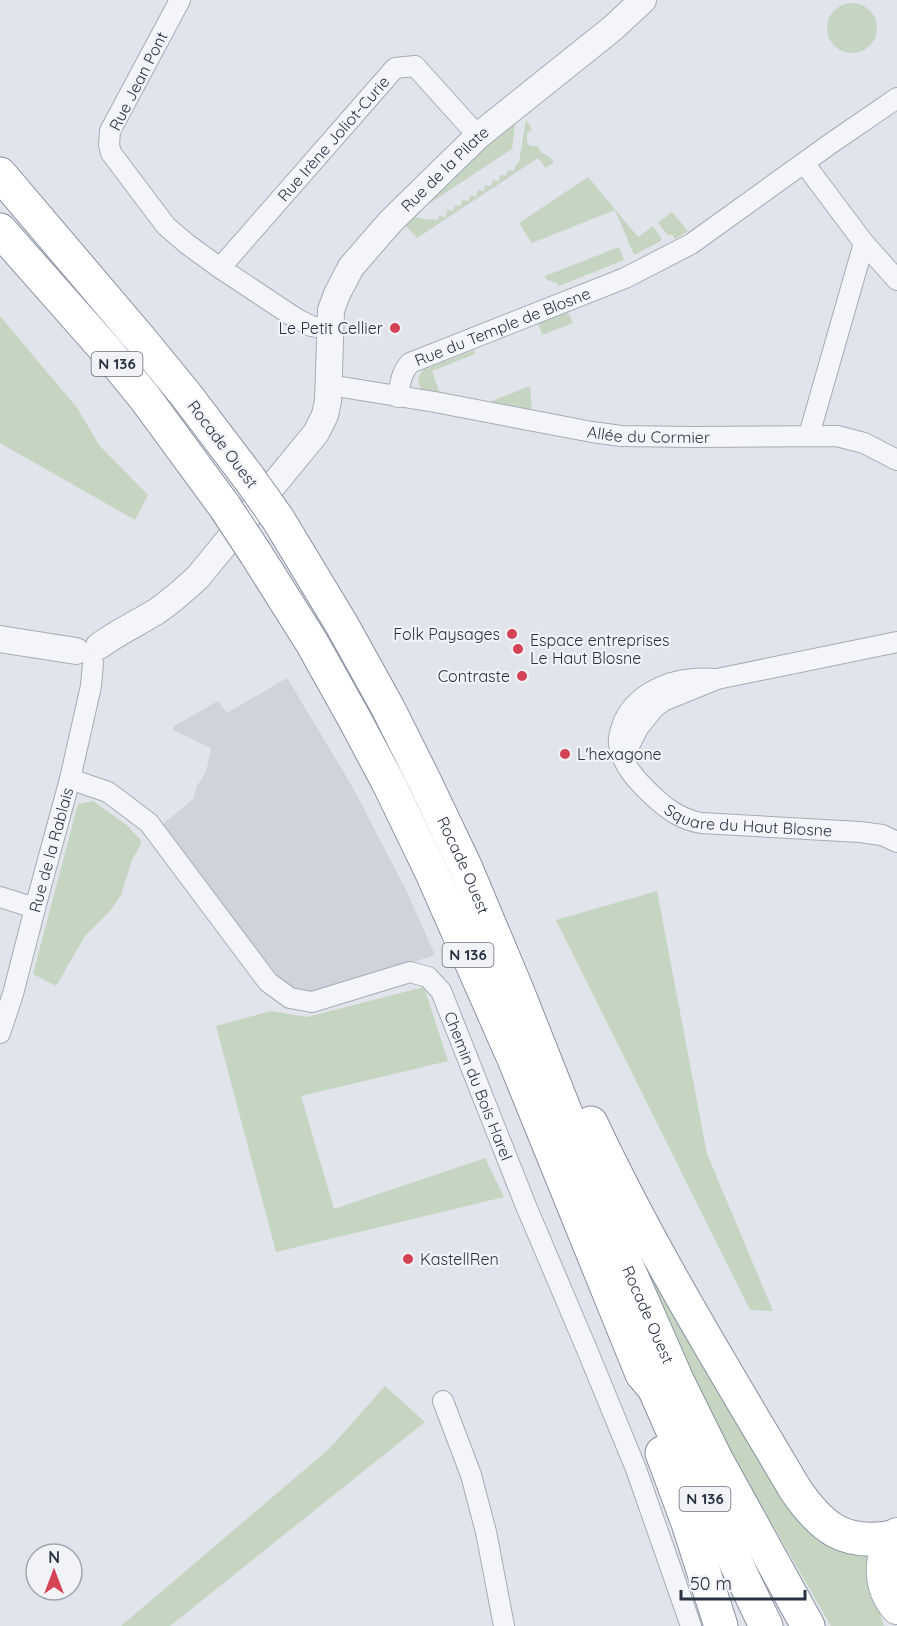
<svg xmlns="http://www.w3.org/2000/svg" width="897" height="1626" viewBox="0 0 897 1626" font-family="Quicksand,sans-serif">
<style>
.built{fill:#cfd3dc}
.green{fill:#c6d4c2}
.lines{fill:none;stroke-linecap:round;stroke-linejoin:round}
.minor-casing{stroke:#a6abb5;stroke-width:22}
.tertiary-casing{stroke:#a6abb5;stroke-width:28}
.primary-casing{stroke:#a0a8b6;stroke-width:34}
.trunk-casing{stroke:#8891a2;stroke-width:35}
.minor{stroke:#f4f5f8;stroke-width:20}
.tertiary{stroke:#f4f5f8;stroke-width:26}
.primary{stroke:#fff;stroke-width:32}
.trunk{stroke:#fff;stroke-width:33}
.trunk-bridge-casing{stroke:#8891a2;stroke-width:35;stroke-linecap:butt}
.trunk-bridge{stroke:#fff;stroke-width:33}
.poi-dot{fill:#d44255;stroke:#f1f3f7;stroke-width:2}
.labels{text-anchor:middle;stroke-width:4.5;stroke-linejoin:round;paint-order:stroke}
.shield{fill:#f1f3f7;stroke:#656c79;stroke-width:1.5}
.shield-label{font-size:15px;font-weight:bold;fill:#293243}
.street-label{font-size:16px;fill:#293243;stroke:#f1f3f7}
.poi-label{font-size:16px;fill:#293243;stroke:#f1f3f7;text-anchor:end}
</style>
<rect width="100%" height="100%" fill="#e1e4ea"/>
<path class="built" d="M287 678 352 786 406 890 435 955 309 996 293 988 272 970 162 825 193 799 197 786 206 772 211 748 173 730 174 726 218 701 227 713Z"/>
<g class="green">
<circle cx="852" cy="28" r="25"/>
<path d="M526 120 532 129 527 134V143L530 146H538C541 157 550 154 554 162L546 168 538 158 417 238 405 225 412 216 427 220 430 219 438 220 439 216 446 217 447 210 453 211 455 205 461 206 462 200 469 201 470 195 476 197 478 190 484 191 485 185 491 186 493 180 499 181 500 175 506 176 508 170 514 171 515 166 519 162Z"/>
<path d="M513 123 515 126 512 149 427 205 424 206 492 139Z"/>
<path d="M588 177 638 237 653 226 661 238V241L634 255 615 210 532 243 519 223Z"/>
<path d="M672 212 688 231 675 239 672 235H668L658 223Z"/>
<path d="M619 247 624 260 559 286 557 283 547 280 545 276Z"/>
<path d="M568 312 573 323 542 335 538 323Z"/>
<path d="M0 316 78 409 99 445 148 495 135 520 0 443Z"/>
<path d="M474 350 475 354 432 371 440 394 422 390C417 382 417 377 423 370Z"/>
<path d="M530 386 532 413 487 403Z"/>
<path d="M93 801 128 826 142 842 132 860 121 895 110 911 85 936 56 986 33 974 78 804Z"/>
<path d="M657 891 707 1154 773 1311 750 1310 556 920Z"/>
<path d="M424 987 448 1061 301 1096 334 1209 485 1158 504 1197 276 1252 216 1026 271 1011 307 1017Z"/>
<path d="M584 1120 761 1445 869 1554V1582L884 1626H831L720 1434 688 1370Z"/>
<path d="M385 1386 425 1422 170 1626H121L329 1449Z"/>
</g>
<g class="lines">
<g class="minor-casing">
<g id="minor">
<path d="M180 0 110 131 109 145 111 153 166 226 187 244 220 268 297 319 311 326 329 329"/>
<path d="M804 163 864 243 897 280"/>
<path id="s1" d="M220 268 395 68 415 66 478 136"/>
<path id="s2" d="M329 385 435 402 592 432 621 436 693 437 837 436 864 443 897 460"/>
<path id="s3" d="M398 397C400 384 401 373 410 363L625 278 691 244 830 144 897 98"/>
<path d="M809 435 864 243"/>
<path id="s4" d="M717 679C710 679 702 678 694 679 664 681 632 697 622 726 620 732 618 738 619 744 622 766 638 782 654 797 668 810 681 819 701 823L860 832 882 835 897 842"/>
<path d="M623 758 638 728 654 708 663 701 717 679 897 642"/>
<path id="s5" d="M70 779 108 792 149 823 268 982 290 998 312 1002 410 972 428 977 441 991 526 1206 588 1352 636 1469 691 1626"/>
<path d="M0 897 35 908"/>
<path id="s6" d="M0 1033 13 994 35 908 70 779 91 686 93 663"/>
<path d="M443 1401 471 1475 486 1532 504 1626"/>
</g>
</g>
<g class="tertiary-casing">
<g id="tertiary">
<path d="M0 639 76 651"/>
<path id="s7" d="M99 646C118 632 138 623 157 611 172 601 185 589 198 577L316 433 325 415 328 401 331 310 337 294 351 267 391 221 478 136 613 28 643 0"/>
</g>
</g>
<g class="primary-casing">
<path id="primary" d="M897 1534C877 1556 879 1587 897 1608"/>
</g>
<g class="trunk-casing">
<g id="trunk">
<path d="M0 174 141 340 186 395 249 478"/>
<path d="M0 230 105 349 145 398 225 507"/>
<path id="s8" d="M278 519 342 625 388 708 424 780 465 866 517 990 623 1257 677 1380 716 1459 808 1626"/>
<path d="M256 554 312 643 355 720 389 784 432 873 514 1059 642 1374 654 1388 675 1436 766 1626"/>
<path d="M591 1123C650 1249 724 1369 795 1489 822 1529 845 1546 894 1537"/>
<path d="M662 1453 688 1523 721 1626"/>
</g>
</g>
<use href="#minor" class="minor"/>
<use href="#tertiary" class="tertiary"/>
<use href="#primary" class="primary"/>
<use href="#trunk" class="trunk"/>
<g class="trunk-bridge-casing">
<g id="trunk-bridge">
<path d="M249 478 278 519"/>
<path d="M225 507 256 554"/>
</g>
</g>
<use href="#trunk-bridge" class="trunk-bridge"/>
</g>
<g class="poi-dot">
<circle cx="395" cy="328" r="6"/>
<circle cx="512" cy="634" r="6"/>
<circle cx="518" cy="649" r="6"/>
<circle cx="522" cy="676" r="6"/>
<circle cx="565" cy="754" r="6"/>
<circle cx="408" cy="1259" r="6"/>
</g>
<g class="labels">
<g class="shield">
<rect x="91.5" y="352" width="51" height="24" rx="4.5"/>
<rect x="442.5" y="943" width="51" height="24" rx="4.5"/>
<rect x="679.5" y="1487" width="51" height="24" rx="4.5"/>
</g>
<g class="shield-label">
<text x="117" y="369">N 136</text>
<text x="468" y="960">N 136</text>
<text x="705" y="1504">N 136</text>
</g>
<g class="street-label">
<text transform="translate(138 81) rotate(-63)" y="6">Rue Jean Pont</text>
<text dy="6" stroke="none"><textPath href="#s1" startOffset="172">Rue Irène Joliot-Curie</textPath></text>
<text dy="6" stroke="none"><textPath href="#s7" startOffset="616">Rue de la Pilate</textPath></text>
<text dy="6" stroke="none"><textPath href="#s3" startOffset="136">Rue du Temple de Blosne</textPath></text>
<text dy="6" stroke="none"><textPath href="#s2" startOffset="324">Allée du Cormier</textPath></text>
<text transform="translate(223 444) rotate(53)" y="6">Rocade Ouest</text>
<text dy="6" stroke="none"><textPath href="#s4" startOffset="298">Square du Haut Blosne</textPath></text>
<text dy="6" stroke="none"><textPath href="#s6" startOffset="190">Rue de la Rablais</textPath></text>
<text dy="6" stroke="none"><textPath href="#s8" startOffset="393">Rocade Ouest</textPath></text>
<text dy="6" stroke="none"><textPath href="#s5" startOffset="582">Chemin du Bois Harel</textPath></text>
<text dy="6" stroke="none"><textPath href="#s8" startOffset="879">Rocade Ouest</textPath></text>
</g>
<g class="poi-label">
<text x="383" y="334">Le Petit Cellier</text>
<text x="500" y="640">Folk Paysages</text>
<text x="530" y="646" text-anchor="start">Espace entreprises<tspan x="530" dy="18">Le Haut Blosne</tspan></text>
<text x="510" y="682">Contraste</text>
<text x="577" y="760" text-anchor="start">L'hexagone</text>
<text x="420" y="1265" text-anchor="start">KastellRen</text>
</g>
</g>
<g transform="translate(54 1572)"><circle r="28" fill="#f1f3f7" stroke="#a1a6af" stroke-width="1.5"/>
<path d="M0-4.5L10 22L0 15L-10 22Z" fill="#d44255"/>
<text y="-9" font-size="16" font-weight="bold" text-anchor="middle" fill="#293243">N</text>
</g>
<path d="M681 1590v9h124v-9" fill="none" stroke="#293243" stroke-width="3"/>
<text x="690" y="1590" font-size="18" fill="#293243" stroke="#f1f3f7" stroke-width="4.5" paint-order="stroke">50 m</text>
</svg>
